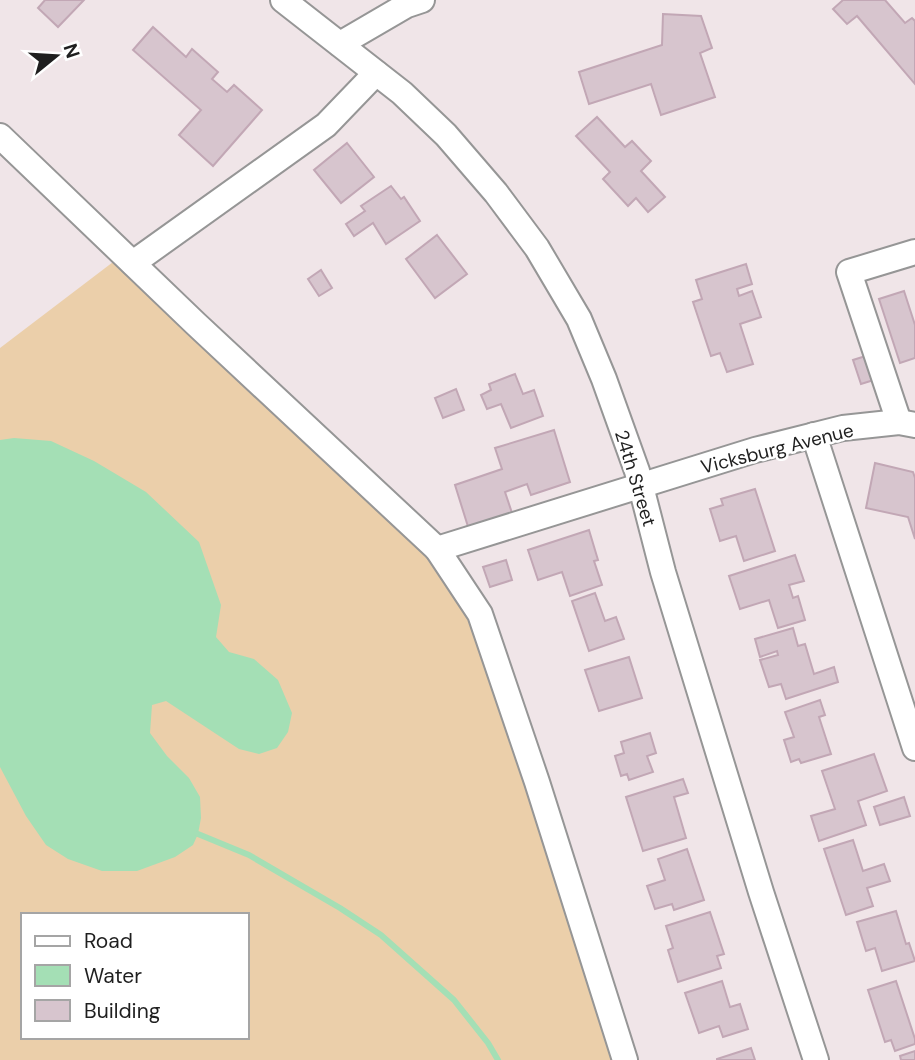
<svg xmlns="http://www.w3.org/2000/svg" width="915" height="1060" viewBox="0 0 915 1060" font-family="'DM Sans',sans-serif">
<style>
.grass{fill:#ebcfaa;fill-rule:evenodd}
.water{fill:#a4dfb5}
.lines{fill:none;stroke-linecap:round;stroke-linejoin:round}
.stream{stroke:#a4dfb5;stroke-width:6}
.building{fill:#d7c5ce;stroke:#c2a7b5;stroke-width:2}
.minor-casing{stroke:#969696;stroke-width:28}
.minor{stroke:#fff;stroke-width:24}
.labels{text-anchor:middle;stroke-width:5;stroke-linejoin:round;paint-order:stroke}
.street-label{font-size:19px;fill:#1f1f1f;stroke:#fff}
</style>
<rect width="100%" height="100%" fill="#f0e5e8"/>
<path class="grass" d="M117 259 446 576 480 639 616 1060H0V348ZM23 915H247V1037H23Z"/>
<path class="water" d="M14 438 51 441 94 461 146 492 199 542 221 605 216 637 229 652 254 659 278 680 292 713 288 732 277 748 259 754 239 749 166 701 152 705 150 733 167 756 189 778 200 797 201 818 198 834 193 845 175 857 137 871H102L68 859 46 845 26 816 0 767V440Z"/>
<g class="lines">
<path class="stream" d="M198 834 249 855 340 908 381 935 454 1000 488 1043 498 1060"/>
</g>
<g class="building">
<path d="M45 0H84L58 27 38 8Z"/>
<path d="M843 0H885L905 23 912 18 915 21V84L857 16 847 24 833 9Z"/>
<path d="M663 14 701 16 712 48 700 53 715 97 661 115 651 84 589 104 579 72 662 45Z"/>
<path d="M153 27 186 57 192 49 218 72 212 79 227 92 234 85 262 110 213 166 179 135 201 110 133 50Z"/>
<path d="M597 117 625 147 632 141 651 161 641 171 665 197 648 212 636 198 628 206 603 179 610 172 576 136Z"/>
<path d="M347 143 374 177 341 203 314 170Z"/>
<path d="M391 186 401 199 404 197 420 221 386 244 373 223 354 236 346 224 365 211 361 206Z"/>
<path d="M437 235 467 274 435 298 406 259Z"/>
<path d="M746 264 752 284 737 289 739 296 752 291 761 317 740 324 753 364 727 372 720 353 711 356 693 302 702 299 696 280Z"/>
<path d="M321 270 332 288 319 296 308 279Z"/>
<path d="M904 291 915 325V358L900 363 879 299Z"/>
<path d="M872 354 880 378 861 384 853 360Z"/>
<path d="M515 374 523 394 534 390 543 416 511 428 501 404 487 409 481 395 491 390 489 384Z"/>
<path d="M456 389 464 410 443 418 435 398Z"/>
<path d="M554 430 570 482 531 495 527 484 505 492 514 519 470 533 455 485 502 469 495 448Z"/>
<path d="M875 463 913 472 915 478V539L908 517 866 508Z"/>
<path d="M755 489 775 551 744 561 736 536 720 541 710 509 723 505 721 499Z"/>
<path d="M589 530 598 560 594 561 602 585 570 596 562 572 538 580 528 550Z"/>
<path d="M795 555 804 581 789 585 793 598 798 596 805 620 778 628 769 600 740 609 729 576Z"/>
<path d="M506 560 512 580 490 587 483 567Z"/>
<path d="M595 593 605 621 616 617 624 639 589 651 572 601Z"/>
<path d="M793 628 798 646 805 644 814 674 834 667 838 682 786 699 781 684 769 687 760 660 778 655 777 651 760 657 755 639Z"/>
<path d="M629 657 642 698 599 711 585 670Z"/>
<path d="M820 700 825 715 819 717 831 754 801 763 799 759 791 762 784 740 794 737 785 712Z"/>
<path d="M650 733 656 753 647 756 653 772 629 780 627 774 621 776 615 756 624 753 621 742Z"/>
<path d="M874 754 887 791 858 801 866 825 819 841 811 816 835 809 822 771Z"/>
<path d="M683 779 688 793 674 797 686 838 643 851 626 797Z"/>
<path d="M904 797 910 816 880 825 874 807Z"/>
<path d="M853 840 863 871 884 864 890 881 867 888 873 906 846 915 824 849Z"/>
<path d="M687 849 704 900 674 910 672 904 655 909 647 886 665 880 658 859Z"/>
<path d="M896 911 906 944 909 943 915 961 882 971 875 948 866 951 857 922Z"/>
<path d="M710 912 724 954 717 956 721 968 678 982 668 950 673 948 666 926Z"/>
<path d="M722 981 730 1007 740 1004 748 1029 723 1037 719 1026 699 1033 685 993Z"/>
<path d="M896 981 915 1039V1044L895 1051 891 1040 885 1042 868 990Z"/>
<path d="M751 1048 755 1060H717V1059Z"/>
<path d="M915 1051V1060H901L900 1056Z"/>
</g>
<g class="lines">
<g class="minor-casing">
<g id="minor">
<path d="M283 0 402 93 446 135 496 193 537 248 579 319 604 379 637 471 663 572 761 892 816 1060"/>
<path d="M340 44 407 5 422 0"/>
<path d="M0 136 196 324 437 549 480 614 537 782 625 1060"/>
<path d="M133 263 326 125 376 73"/>
<path d="M899 422 849 272 915 252"/>
<path d="M814 435 915 748"/>
<path d="M437 549 755 450 843 428 899 422 915 425"/>
</g>
</g>
<use href="#minor" class="minor"/>
</g>
<g class="labels">
<g class="street-label">
<text transform="translate(777 448) rotate(-14)" y="7">Vicksburg Avenue</text>
<text transform="translate(636 478) rotate(73)" y="7">24th Street</text>
</g>
</g>
<rect x="21" y="913" width="228" height="126" fill="#ffffff" stroke="#a5a5a5" stroke-width="2"/>
<rect x="35" y="936" width="35" height="10" fill="#ffffff" stroke="#a5a5a5" stroke-width="2"/>
<text x="84" y="948" font-size="21" fill="#1f1f1f">Road</text>
<rect x="35" y="965" width="35" height="21" fill="#a4dfb5" stroke="#a5a5a5" stroke-width="2"/>
<text x="84" y="983" font-size="21" fill="#1f1f1f">Water</text>
<rect x="35" y="1000" width="35" height="21" fill="#d7c5ce" stroke="#a5a5a5" stroke-width="2"/>
<text x="84" y="1018" font-size="21" fill="#1f1f1f">Building</text>
<g transform="translate(56 56) rotate(72)" stroke="#ffffff" stroke-width="5" paint-order="stroke">
<path d="M0-5L12 26L0 18L-12 26Z" fill="#1f1f1f"/>
<text y="-10" font-size="19" font-weight="bold" text-anchor="middle" fill="#1f1f1f">N</text>
</g>
</svg>
